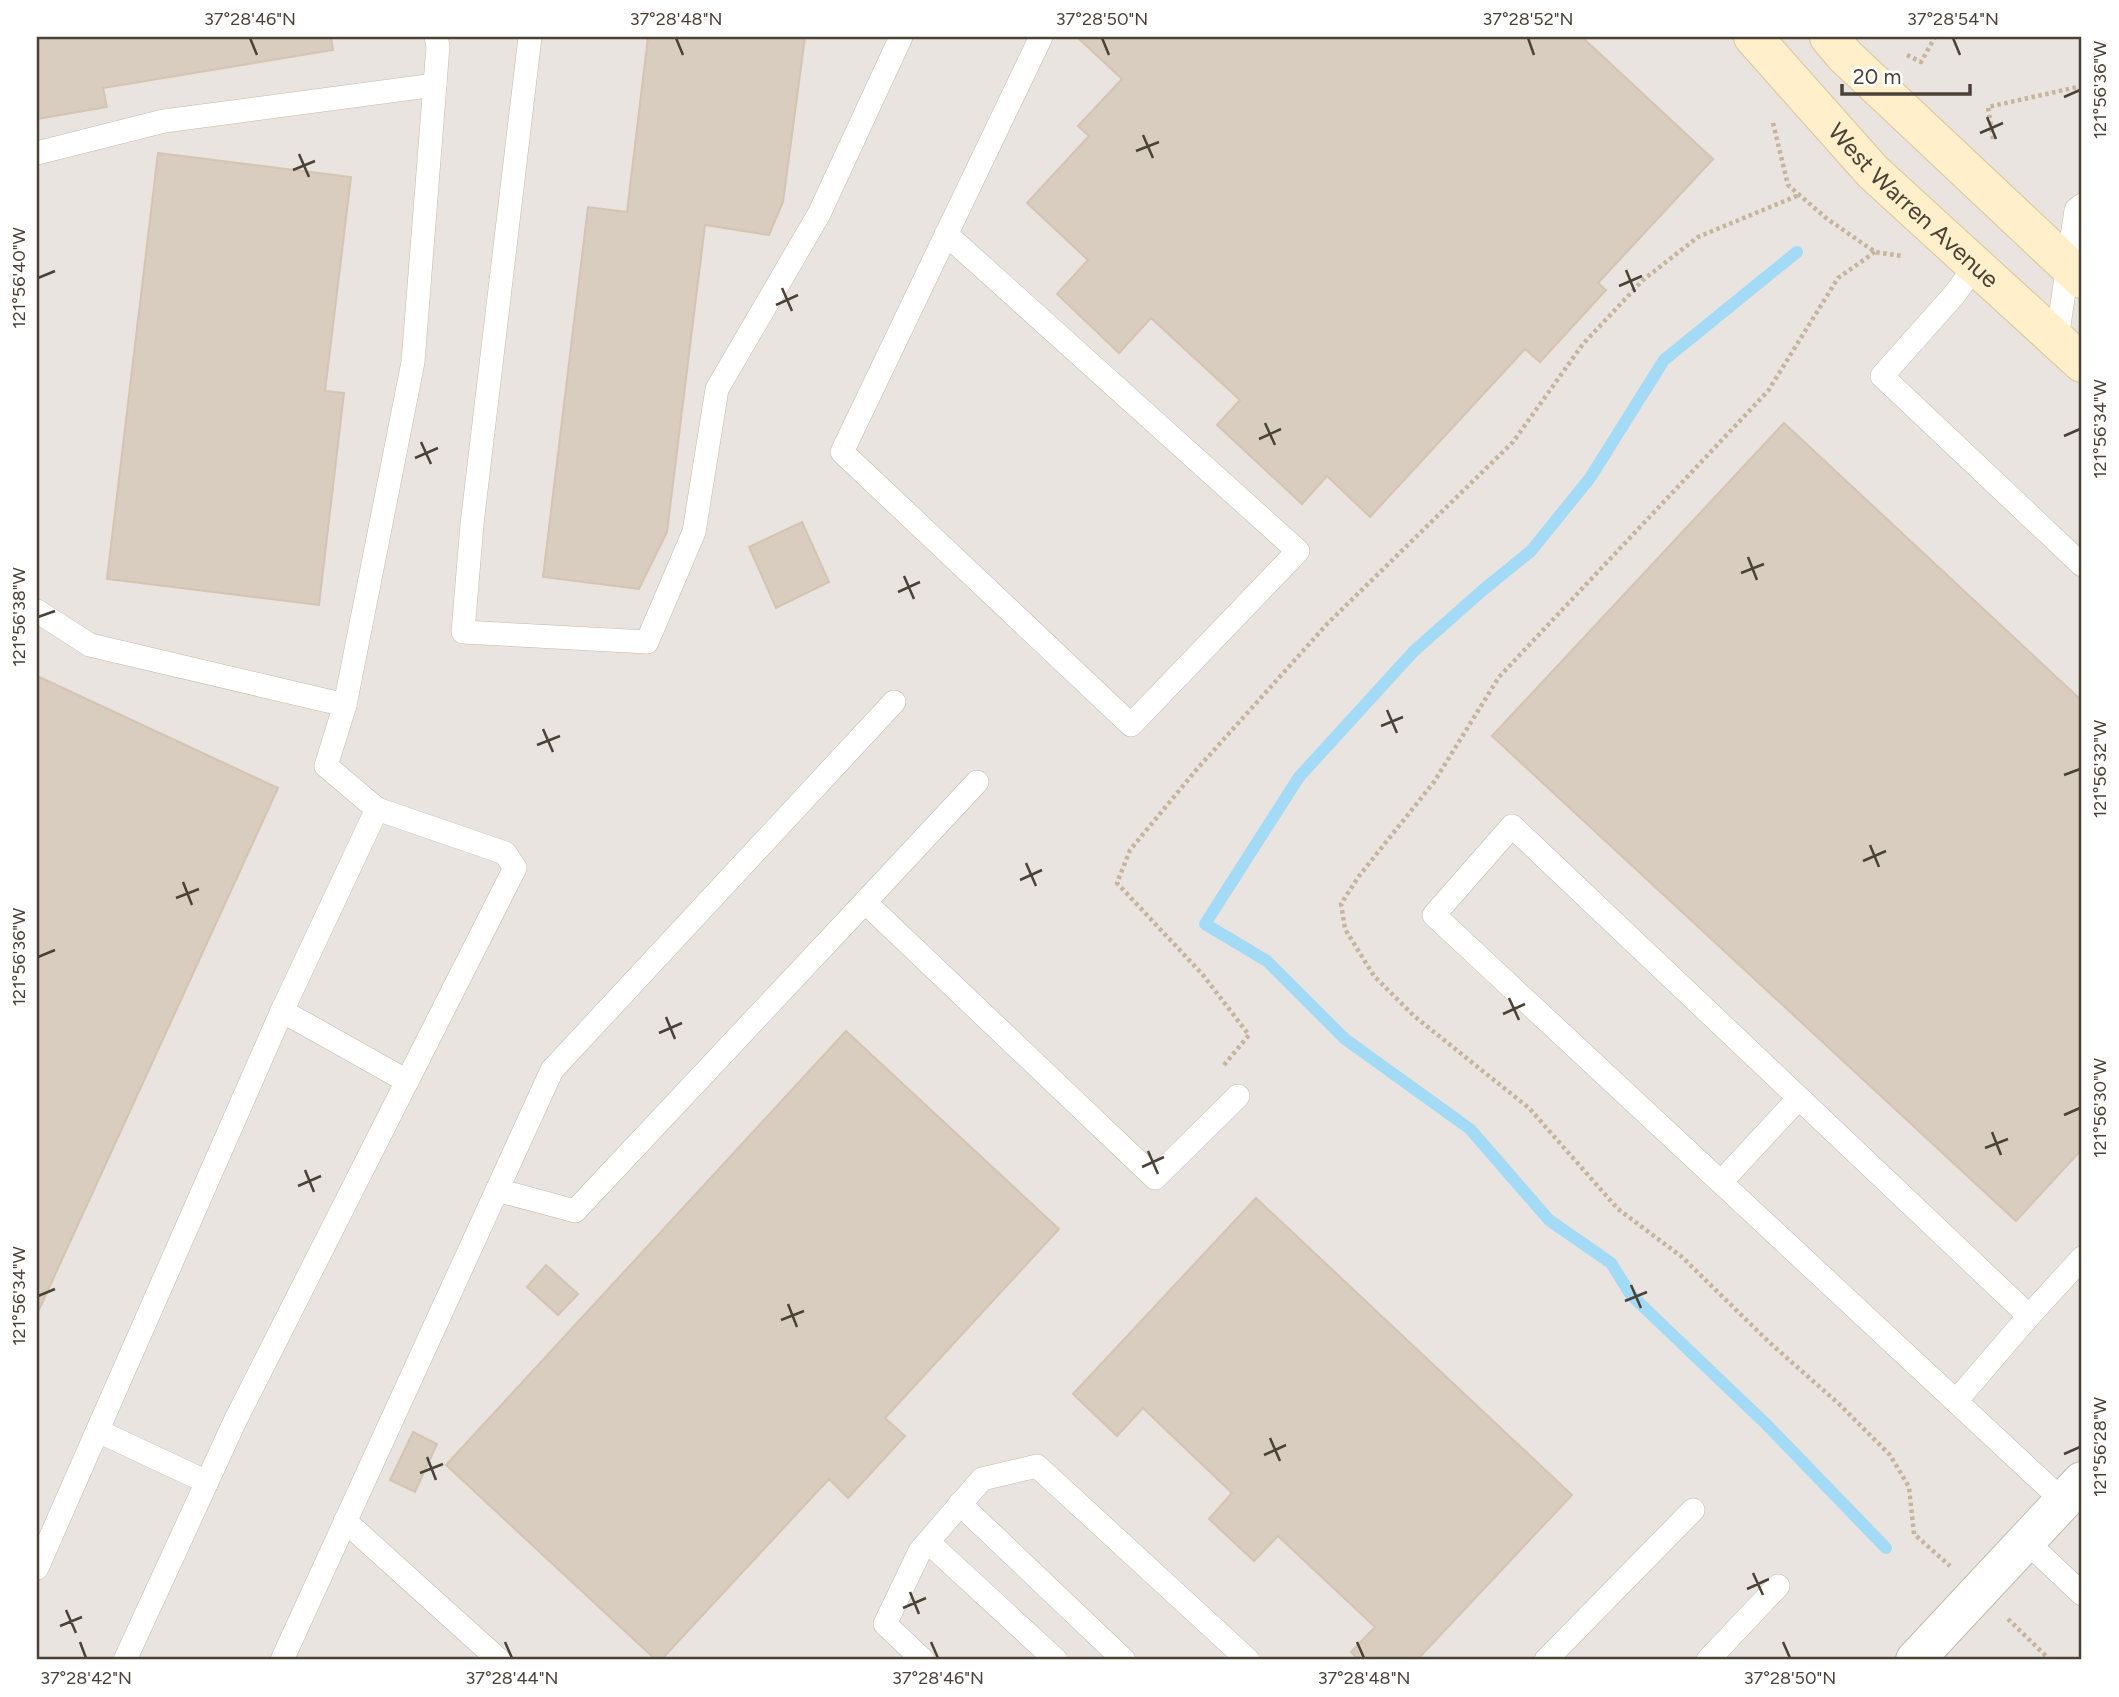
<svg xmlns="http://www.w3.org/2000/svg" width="2119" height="1697" viewBox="0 0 2119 1697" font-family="Figtree,sans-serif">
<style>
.industrial{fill:#e9e4df}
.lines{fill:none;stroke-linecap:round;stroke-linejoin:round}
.stream{stroke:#a3daf6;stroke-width:12}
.building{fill:#d9cdbf;stroke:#d4c4b1;stroke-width:2}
.service-casing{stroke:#c3b9ac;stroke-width:24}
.tertiary-casing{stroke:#c3b9ac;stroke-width:40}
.secondary-casing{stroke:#dcc699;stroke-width:40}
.path{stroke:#c6b49c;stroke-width:4.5;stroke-dasharray:3.5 3.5;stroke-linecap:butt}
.service{stroke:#fff;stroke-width:23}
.tertiary{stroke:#fff;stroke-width:38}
.secondary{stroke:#ffefcb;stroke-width:38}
.ticks{fill:none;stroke:#4b4237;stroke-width:2.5}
.labels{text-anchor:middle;stroke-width:5;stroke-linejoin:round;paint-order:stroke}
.street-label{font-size:24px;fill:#4b4237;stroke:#fff}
.neatline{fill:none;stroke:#4b4237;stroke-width:2.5}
.ticks-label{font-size:18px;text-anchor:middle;fill:#4b4237}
</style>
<rect width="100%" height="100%" fill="#f6f2ea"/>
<rect class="industrial" x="37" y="37" width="2045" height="1623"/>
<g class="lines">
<path class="stream" d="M1797 252 1664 360 1590 478 1531 551 1483 590 1414 651 1299 777 1205 924 1267 961 1345 1039 1470 1129 1549 1220 1611 1263 1631 1295 1766 1424 1886 1548"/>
</g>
<g class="building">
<path d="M37 37H331L333 50 103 88 107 107 37 119Z"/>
<path d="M648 37H805L783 202 769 235 705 225 667 532 639 589 543 577 588 207 627 212Z"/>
<path d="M1077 37H1582L1713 159 1598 283 1606 290 1540 362 1525 349 1370 517 1327 476 1302 504 1217 425 1240 400 1151 318 1119 353 1057 294 1088 260 1027 203 1089 136 1078 126 1122 79Z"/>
<path d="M158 153 351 177 325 391 344 393 319 605 107 579Z"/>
<path d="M1784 423 2082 701V1149L2016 1221 1492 736Z"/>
<path d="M802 522 829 582 776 608 749 547Z"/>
<path d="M37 676 278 788 37 1314Z"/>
<path d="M846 1031 1059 1229 885 1418 905 1436 848 1498 829 1479 661 1660H656L446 1465Z"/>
<path d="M1256 1198 1572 1495 1417 1660H1359L1351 1652 1375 1627 1278 1536 1254 1561 1209 1519 1232 1493 1143 1408 1117 1436 1073 1394Z"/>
<path d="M546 1265 578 1294 558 1315 527 1287Z"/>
<path d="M413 1432 437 1444 415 1492 390 1480Z"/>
</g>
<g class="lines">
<g class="service-casing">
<g id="service">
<path d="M530 37 472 524 463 632 647 642 694 532 717 389 819 214 901 37"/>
<path d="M37 153 164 121 435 85"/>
<path d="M946 234 1298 551 1131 725 842 452 1041 37"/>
<path d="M1976 265 1954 295 1882 376 2082 565"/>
<path d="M2057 339 2076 210 2082 205"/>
<path d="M37 611 90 645 345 705 413 362 438 46 436 37"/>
<path d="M977 782 865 902 1155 1178 1238 1096"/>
<path d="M282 1011 407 1081"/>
<path d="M1721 1182 1799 1098"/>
<path d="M497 1190 575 1211 865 902"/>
<path d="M1956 1401 2029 1316"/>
<path d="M98 1431 207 1482"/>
<path d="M2063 1501 1434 915 1512 826 2029 1316 2082 1258"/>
<path d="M960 1504 1124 1660"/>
<path d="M345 1521 499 1660"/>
<path d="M2026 1541 2082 1594"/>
<path d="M928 1542 1056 1660"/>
<path d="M37 1568 282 1011 377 809 326 766 345 705"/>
<path d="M125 1660 235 1421 515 868 505 853 377 809"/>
<path d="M282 1660 552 1070 894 702"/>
<path d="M923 1660 885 1624 920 1551 982 1479 1037 1466 1248 1660"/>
<path d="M1546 1660 1693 1510"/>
<path d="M1708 1660 1778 1586"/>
</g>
</g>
<g class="tertiary-casing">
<path id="tertiary" d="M1915 1660 2082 1481"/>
</g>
<g class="secondary-casing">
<g id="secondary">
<path id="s1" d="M1753 37 1873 172 2082 363"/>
<path d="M1829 37 1845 56 2082 279"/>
</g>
</g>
<g class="path">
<path d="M1907 55 1921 62 1935 37"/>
<path d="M1773 123 1788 185 1826 218 1875 252 1902 256"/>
<path d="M1993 139 1988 107 2082 86"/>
<path d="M1875 252 1838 278 1768 391 1499 677 1434 782 1359 876 1341 904 1345 929 1374 976 1414 1016 1529 1108 1618 1209 1682 1257 1770 1343 1839 1404 1890 1455 1909 1487 1914 1534 1950 1566"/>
<path d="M1224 1065 1249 1035 1203 975 1117 883 1130 850 1197 769 1328 623 1513 442 1583 344 1643 280 1698 237 1799 195"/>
<path d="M2008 1619 2050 1660"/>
</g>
<use href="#service" class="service"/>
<use href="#tertiary" class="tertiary"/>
<use href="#secondary" class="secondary"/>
</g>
<path class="ticks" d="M250 38 257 55M676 38 683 55M1102 38 1109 55M1528 38 1534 55M1953 38 1960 55M2064 97 2080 90M1987 117 1996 139M1980 133 2003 123M1143 135 1153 158M1136 151 1159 142M299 154 309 177M293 170 315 161M1626 270 1635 292M38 278 55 271M1619 286 1642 276M782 288 792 311M776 305 798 295M1265 423 1275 445M2064 436 2080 429M1259 439 1281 429M421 442 431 464M415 458 438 448M1748 557 1757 580M1741 573 1764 564M904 576 914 599M898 592 920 582M38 617 55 611M1387 710 1397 733M1381 726 1403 717M543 729 553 752M537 745 560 736M2064 775 2080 769M1870 845 1879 867M1863 861 1886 851M1026 863 1036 886M1020 880 1042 870M183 882 192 905M176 898 199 889M38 957 55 950M1509 998 1519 1020M1503 1014 1525 1004M666 1017 675 1039M659 1033 682 1023M2064 1115 2080 1108M1992 1132 2001 1155M1985 1148 2008 1139M1148 1151 1158 1174M1142 1167 1164 1157M305 1170 314 1192M298 1186 321 1176M1631 1285 1641 1308M38 1296 55 1289M1625 1301 1647 1292M788 1304 797 1327M781 1320 804 1311M1270 1438 1280 1461M2064 1454 2080 1447M1264 1455 1286 1445M427 1457 436 1480M420 1473 443 1464M1753 1573 1763 1595M1747 1589 1769 1579M910 1592 919 1614M903 1608 926 1598M66 1610 76 1633M60 1626 82 1617M80 1642 86 1658M505 1642 512 1658M931 1642 938 1658M1357 1642 1364 1658M1783 1642 1790 1658"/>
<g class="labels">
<g class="street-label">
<text dy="8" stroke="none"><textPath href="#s1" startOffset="233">West Warren Avenue</textPath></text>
</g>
</g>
<rect width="2119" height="1697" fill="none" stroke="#ffffff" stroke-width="77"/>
<path d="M1842 84v10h128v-10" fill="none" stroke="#4b4237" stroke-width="3.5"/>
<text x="1853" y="84" font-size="21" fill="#4b4237" stroke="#ffffff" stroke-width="5" paint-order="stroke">20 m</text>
<rect x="38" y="38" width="2042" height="1620" class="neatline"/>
<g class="ticks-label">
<text x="250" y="25">37°28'46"N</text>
<text x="676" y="25">37°28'48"N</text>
<text x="1102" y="25">37°28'50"N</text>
<text x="1528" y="25">37°28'52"N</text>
<text x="1953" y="25">37°28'54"N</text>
<text transform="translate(2100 90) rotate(-90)" y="6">121°56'36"W</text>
<text transform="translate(19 278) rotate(-90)" y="6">121°56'40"W</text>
<text transform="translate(2100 429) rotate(-90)" y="6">121°56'34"W</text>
<text transform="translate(19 617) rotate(-90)" y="6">121°56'38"W</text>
<text transform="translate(2100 769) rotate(-90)" y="6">121°56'32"W</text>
<text transform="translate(19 957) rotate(-90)" y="6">121°56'36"W</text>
<text transform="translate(2100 1108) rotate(-90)" y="6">121°56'30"W</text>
<text transform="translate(19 1296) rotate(-90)" y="6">121°56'34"W</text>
<text transform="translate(2100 1447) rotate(-90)" y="6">121°56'28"W</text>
<text x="86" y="1684">37°28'42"N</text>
<text x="512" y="1684">37°28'44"N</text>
<text x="938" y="1684">37°28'46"N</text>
<text x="1364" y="1684">37°28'48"N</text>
<text x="1790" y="1684">37°28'50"N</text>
</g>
</svg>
